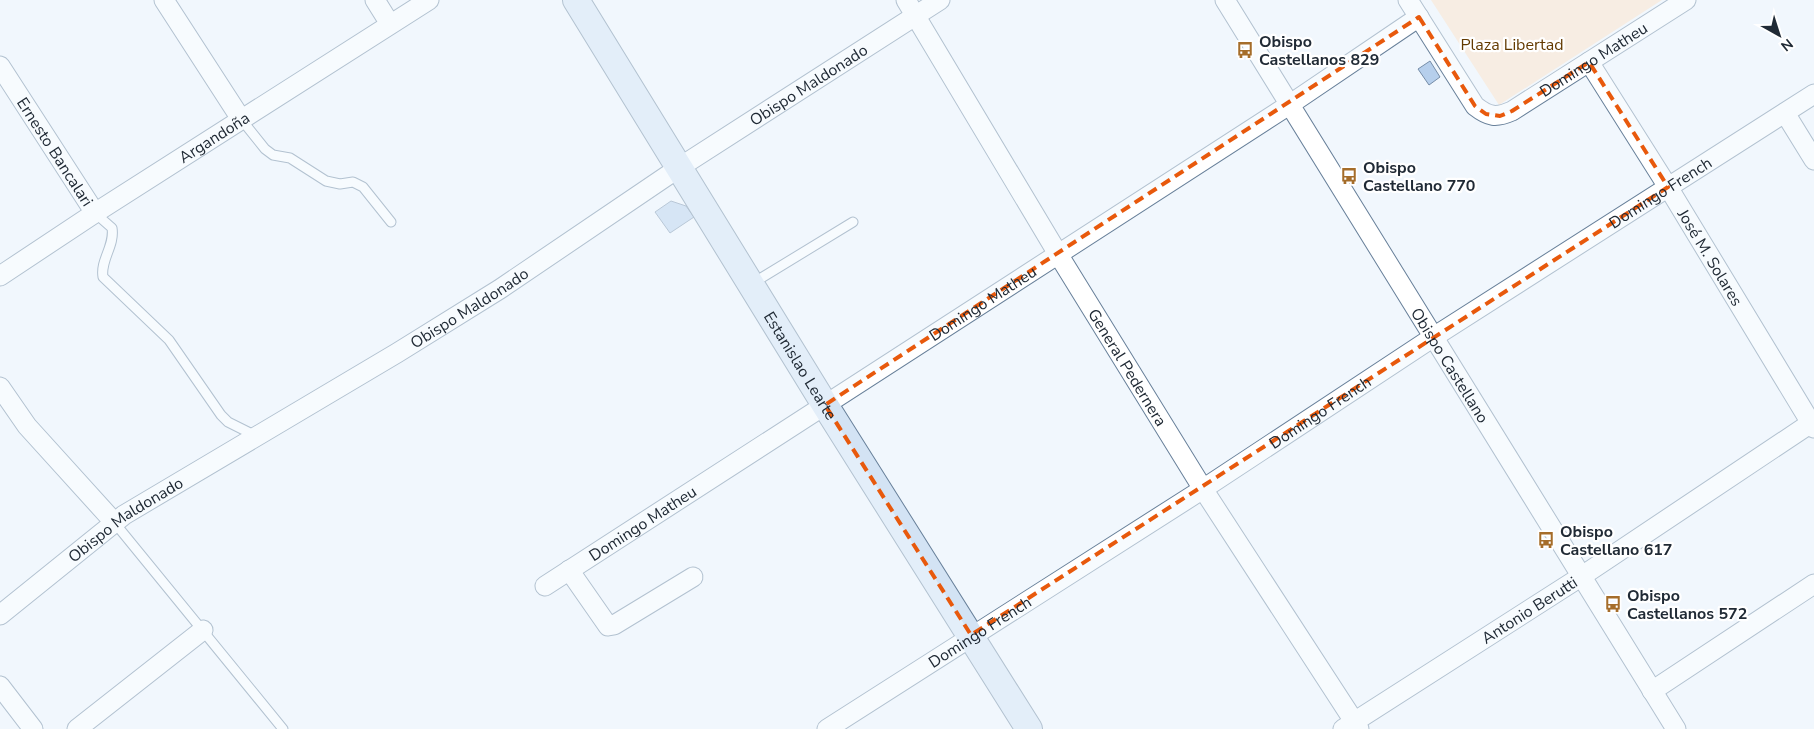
<svg xmlns="http://www.w3.org/2000/svg" width="1814" height="729" viewBox="0 0 1814 729" font-family="'Nunito Sans',sans-serif">
<style>
.green{fill:#fee0c3}
.building{fill:#b6cfec;stroke:#768da8}
.lines{fill:none;stroke-linecap:round;stroke-linejoin:round}
.lane-casing{stroke:#68809a;stroke-width:11}
.street-casing{stroke:#68809a;stroke-width:21}
.secondary-casing{stroke:#68809a;stroke-width:28}
.lane{stroke:#fff;stroke-width:9}
.street{stroke:#fff;stroke-width:19}
.secondary{stroke:#d3e3f4;stroke-width:26}
.marked{fill:none;stroke:#e8590c;stroke-width:4;stroke-dasharray:10 6;stroke-linejoin:round}
.labels{text-anchor:middle;stroke-width:4.5;stroke-linejoin:round;paint-order:stroke}
.poi-label{font-size:16px;font-weight:bold;fill:#202a35;stroke:#fff;text-anchor:start}
.park-label{font-size:16px;fill:#633a00;stroke:#fff}
.street-label{font-size:16px;fill:#202a35;stroke:#fff}
</style>
<rect width="100%" height="100%" fill="#f1f7fd"/>
<path class="green" d="M1431 0H1662L1499 105Z"/>
<g class="building">
<path d="M1430 61 1440 77 1429 85 1418 69Z"/>
<path d="M671 201 686 206 694 217 670 233 655 212Z"/>
</g>
<g class="lines">
<g class="lane-casing">
<g id="lane">
<path d="M241 119 265 149 273 155 290 158 326 181 340 184 353 182 363 187 391 222"/>
<path d="M95 213 112 228C115 246 100 260 103 277L169 340 221 415 228 422 256 436"/>
<path d="M753 283 853 222"/>
<path d="M114 522 283 729"/>
</g>
</g>
<g class="street-casing">
<g id="street">
<path d="M164 0 241 119"/>
<path d="M375 0 390 24"/>
<path id="s1" d="M906 0 1058 254 1203 489 1359 729"/>
<path id="s2" d="M1225 0C1374 244 1526 486 1676 729"/>
<path id="s3" d="M1408 0 1475 106C1489 117 1496 118 1512 111L1686 0"/>
<path id="s4" d="M1589 62 1668 187 1814 428"/>
<path id="s5" d="M0 66 95 213"/>
<path d="M1785 113 1814 160"/>
<path id="s6" d="M0 276 95 213 429 0"/>
<path d="M0 387 27 426 114 522"/>
<path d="M569 570 608 626 614 625 693 577"/>
<path id="s7" d="M545 586 1289 105 1419 17"/>
<path id="s8" d="M0 615 124 515 397 353 500 289 680 167 940 0"/>
<path d="M0 686 33 729"/>
<path d="M1652 691 1814 584"/>
<path d="M77 729 203 630"/>
<path id="s9" d="M827 729 1203 489 1432 338 1814 94"/>
<path id="s10" d="M1343 729 1582 576 1814 421"/>
</g>
</g>
<g class="secondary-casing">
<g id="secondary">
<path id="s11" d="M576 0 825 405 1029 729"/>
</g>
</g>
<use href="#lane" class="lane"/>
<use href="#street" class="street"/>
<use href="#secondary" class="secondary"/>
</g>
<path d="M0 0H1814V729H0ZM1419 17 1475 106 1486 114 1500 116 1512 111 1589 62 1668 187 971 635 825 405Z" fill="#f1f7fd" fill-opacity=".55" fill-rule="evenodd"/>
<path class="marked" d="M1419 17 1475 106 1486 114 1500 116 1512 111 1589 62 1668 187 971 635 825 405Z"/>
<defs>
<g id="bus-bare" transform="scale(1.35)"><path d="M-5-6H5V4H4V6H2V4H-2V6H-4V4H-5ZM-3.5-4V0h7V-4ZM-3.5 1.2v1.5H-2V1.2ZM2 1.2v1.5H3.5V1.2Z" fill="#a56d2a" stroke="#fff" stroke-width="2.5" paint-order="stroke"/></g>
</defs>
<g fill-rule="evenodd">
<use href="#bus-bare" x="1245" y="50"/>
<use href="#bus-bare" x="1349" y="176"/>
<use href="#bus-bare" x="1546" y="540"/>
<use href="#bus-bare" x="1613" y="604"/>
</g>
<g class="labels">
<g class="poi-label">
<text x="1259" y="47">Obispo<tspan x="1259" dy="18">Castellanos 829</tspan></text>
<text x="1363" y="173">Obispo<tspan x="1363" dy="18">Castellano 770</tspan></text>
<text x="1560" y="537">Obispo<tspan x="1560" dy="18">Castellano 617</tspan></text>
<text x="1627" y="601">Obispo<tspan x="1627" dy="18">Castellanos 572</tspan></text>
</g>
<g class="park-label">
<text x="1512" y="50">Plaza Libertad</text>
</g>
<g class="street-label">
<text dy="6" stroke="none"><textPath href="#s3" startOffset="262">Domingo Matheu</textPath></text>
<text dy="6" stroke="none"><textPath href="#s8" startOffset="968">Obispo Maldonado</textPath></text>
<text dy="6" stroke="none"><textPath href="#s6" startOffset="255">Argandoña</textPath></text>
<text dy="6" stroke="none"><textPath href="#s5" startOffset="102">Ernesto Bancalari</textPath></text>
<text dy="6" stroke="none"><textPath href="#s9" startOffset="991">Domingo French</textPath></text>
<text dy="6" stroke="none"><textPath href="#s4" startOffset="230">José M. Solares</textPath></text>
<text dy="6" stroke="none"><textPath href="#s7" startOffset="521">Domingo Matheu</textPath></text>
<text dy="6" stroke="none"><textPath href="#s8" startOffset="562">Obispo Maldonado</textPath></text>
<text dy="6" stroke="none"><textPath href="#s11" startOffset="429">Estanislao Learte</textPath></text>
<text dy="6" stroke="none"><textPath href="#s2" startOffset="429">Obispo Castellano</textPath></text>
<text dy="6" stroke="none"><textPath href="#s1" startOffset="429">General Pedernera</textPath></text>
<text dy="6" stroke="none"><textPath href="#s9" startOffset="586">Domingo French</textPath></text>
<text dy="6" stroke="none"><textPath href="#s8" startOffset="158">Obispo Maldonado</textPath></text>
<text dy="6" stroke="none"><textPath href="#s7" startOffset="116">Domingo Matheu</textPath></text>
<text dy="6" stroke="none"><textPath href="#s10" startOffset="221">Antonio Berutti</textPath></text>
<text dy="6" stroke="none"><textPath href="#s9" startOffset="181">Domingo French</textPath></text>
</g>
</g>
<g transform="translate(1779 35) rotate(141)" stroke="#ffffff" stroke-width="4" paint-order="stroke">
<path d="M0-4L9 19L0 12L-9 19Z" fill="#202a35"/>
<text y="-8" font-size="14" font-weight="bold" text-anchor="middle" fill="#202a35">N</text>
</g>
</svg>
